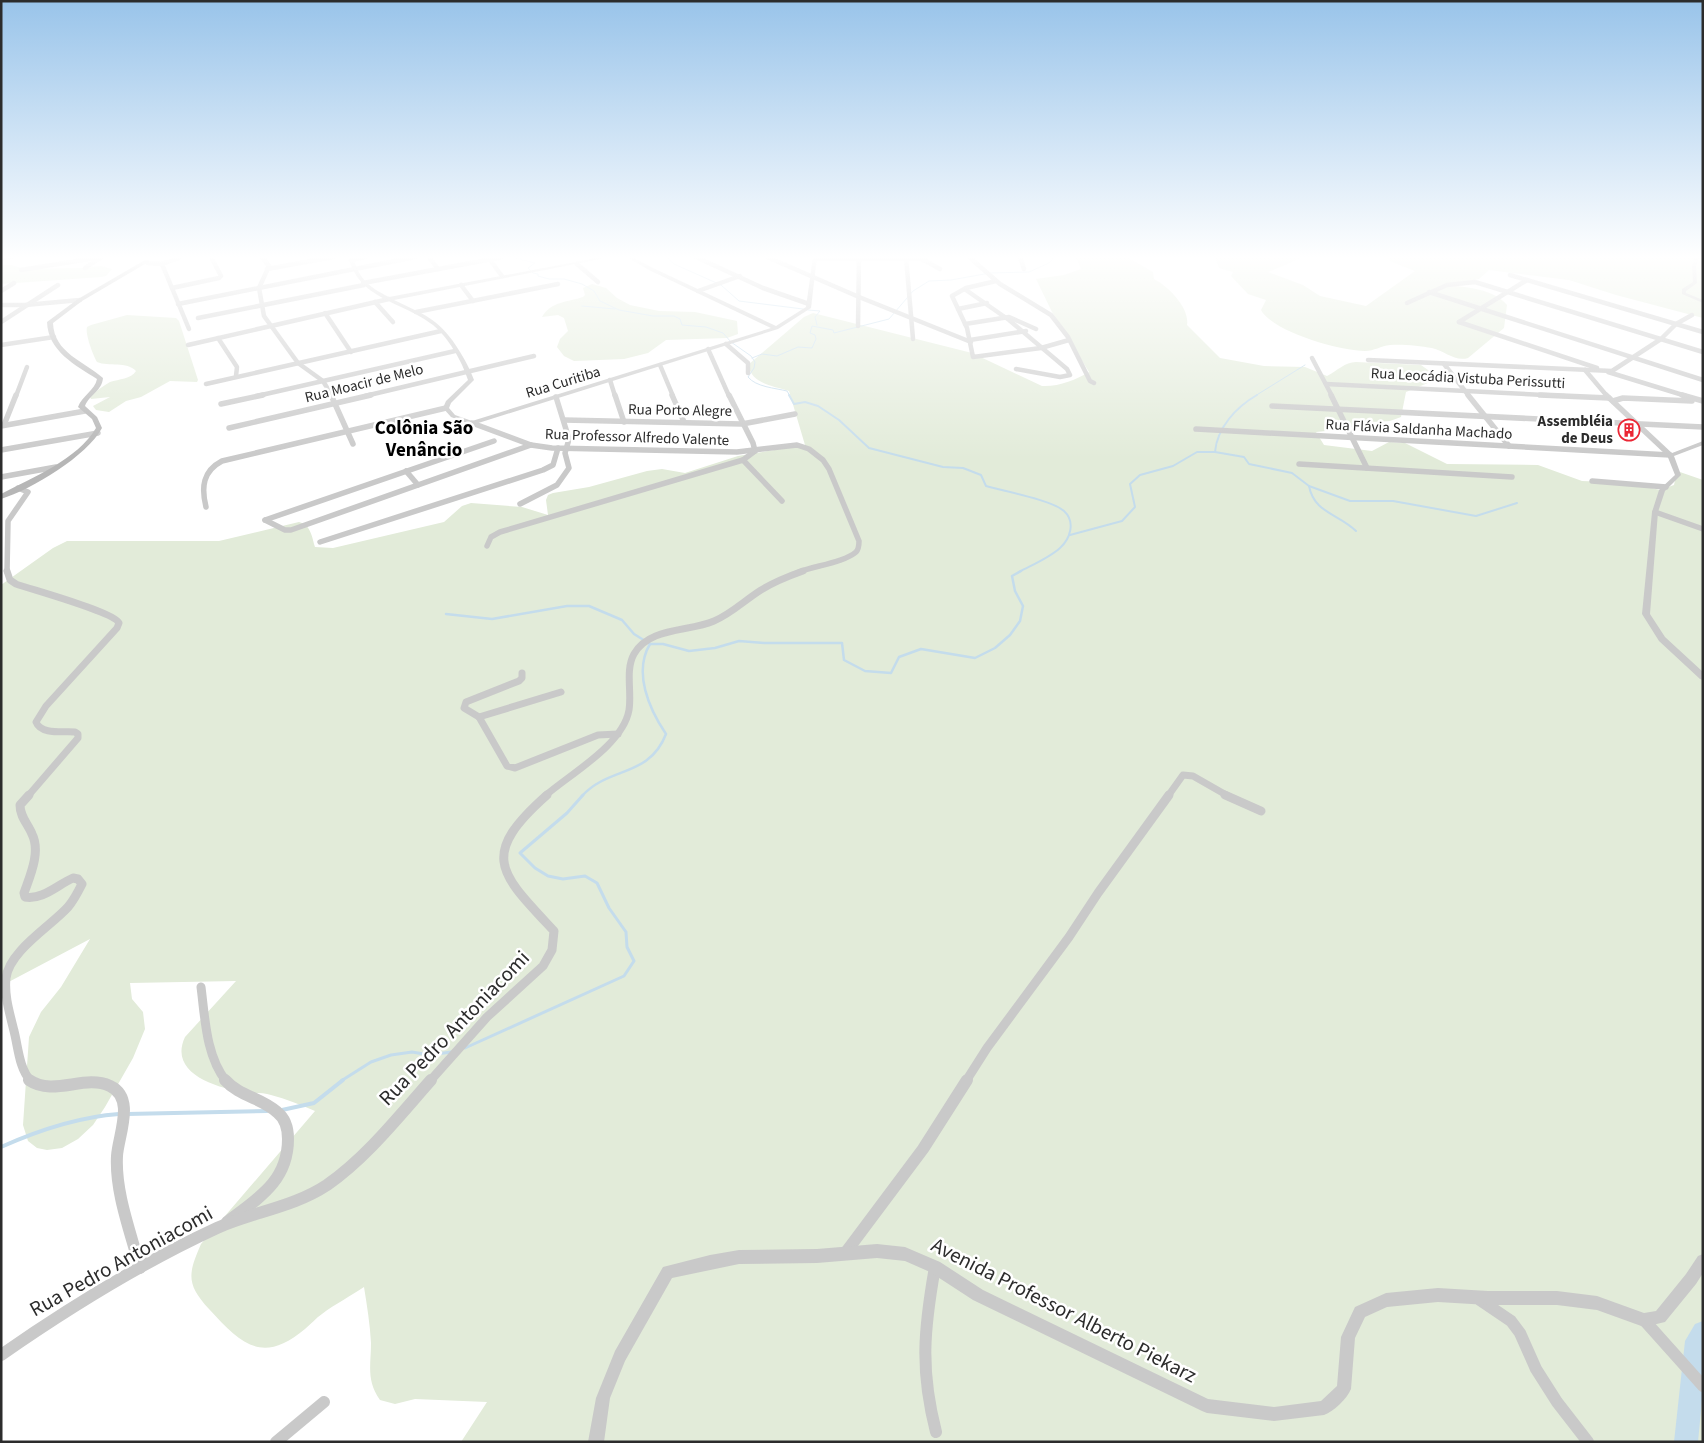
<svg xmlns="http://www.w3.org/2000/svg" width="1704" height="1443" viewBox="0 0 1704 1443" font-family="'Source Sans 3',sans-serif">
<style>
.green{fill:#e2ebd9}
.lines{fill:none;stroke-linecap:round;stroke-linejoin:round}
.stream-far4{stroke:#c4dcec;stroke-width:1}
.stream-far3{stroke:#c4dcec;stroke-width:2}
.stream-far2{stroke:#c4dcec;stroke-width:2.5}
.stream-far1{stroke:#c4dcec;stroke-width:3}
.stream{stroke:#c4dcec;stroke-width:4}
.river{fill:#c4dcec;fill-rule:evenodd}
.minor-far4{stroke:#c9c9c9;stroke-width:4.5}
.minor-far3{stroke:#c9c9c9;stroke-width:5.5}
.minor-far2{stroke:#c9c9c9;stroke-width:7}
.minor-far1{stroke:#c9c9c9;stroke-width:9}
.minor{stroke:#c9c9c9;stroke-width:12}
.tertiary{fill:#c9c9c9;fill-rule:evenodd}
.secondary{fill:#b6b6b6;fill-rule:evenodd}
.labels{text-anchor:middle;stroke-width:5;stroke-linejoin:round;paint-order:stroke}
.far-street-label{font-size:15px;fill:#2c2c2c;stroke:#fff}
.far-poi-label{font-size:15px;font-weight:bold;fill:#2c2c2c;stroke:#fff;text-anchor:end}
.far-district-label{font-size:19px;font-weight:bold;fill:#000;stroke:#fff}
.near-street-label{font-size:21px;fill:#2c2c2c;stroke:#fff}
</style>
<rect width="100%" height="100%" fill="#fff"/>
<g class="green">
<path d="M1074 257H1127L1153 272 1154 279C1168 286 1190 308 1187 325L1220 358 1264 366 1305 367 1327 376C1337 371 1345 362 1356 362L1421 365 1435 375V380L1406 392 1401 417 1390 421 1371 422 1345 429 1316 432 1324 445 1372 451 1389 442 1405 443 1447 464 1538 465 1582 481 1631 483 1660 490 1674 485 1677 471 1703 480V1442H461L487 1402 415 1399 395 1404 380 1400C366 1380 371 1365 371 1343 370 1324 367 1306 364 1287 351 1296 335 1304 322 1314 316 1318 311 1324 305 1329 262 1365 241 1344 209 1309 186 1284 188 1274 201 1244L315 1111C301 1105 286 1099 271 1095 263 1092 253 1094 244 1092 216 1088 168 1073 185 1037L236 981 130 983 132 999 143 1012 145 1029 133 1058 105 1107 93 1125 78 1139 62 1148 47 1150 37 1148 28 1141 23 1125 29 1037 41 1012 61 987 90 939 1 986V585L53 548 67 541H219L299 522C311 525 312 537 315 547L333 548 444 522 462 506 471 503 522 507 548 515 546 500 548 495 553 493 589 487 647 471 662 469 685 473 738 456 805 445 789 391C773 386 752 384 748 365L804 317 813 313 972 353 1042 386C1058 387 1076 380 1089 372L1052 312 1036 279 1064 275 1081 269 1078 261Z"/>
<path d="M1215 257H1295L1299 259 1268 272 1303 285 1320 296 1366 306 1415 271 1392 262 1385 257H1703V318L1616 295 1569 280 1489 270 1479 279 1447 285C1465 287 1495 289 1507 305L1504 328 1468 358C1455 362 1445 351 1432 348 1420 346 1403 344 1390 345 1381 346 1374 351 1365 351 1340 351 1273 332 1261 310L1266 300 1248 294 1231 276 1233 272 1219 268Z"/>
<path d="M1 265H11L26 269 83 268 101 266 112 269 106 276 101 277 1 284Z"/>
<path d="M592 284 606 288 617 298 630 305 659 311 695 312 737 321 738 334 727 338 666 340 648 353 624 359 574 361 564 356 557 347 560 339 568 331 564 318 558 315 542 317C551 301 569 302 583 297L585 295 583 288Z"/>
<path d="M127 315 176 318 179 321 198 380 197 382 170 381 141 397 126 401 109 412 96 410 93 406 110 397 91 399 90 397C96 391 103 386 110 382 119 379 131 379 136 371 127 361 109 367 97 362 93 355 85 334 87 327L91 325Z"/>
</g>
<g class="lines">
<g class="stream-far4">
<path d="M511 257 535 263 528 268 533 273 538 274V276L549 279H564L582 284 594 291 600 301 619 310 653 316H674L680 319 682 325 706 327 723 333 731 342 751 356 755 362 754 368 748 377C756 387 775 388 787 391L790 396"/>
<path d="M666 257 674 264 721 285 739 301 803 309"/>
<path d="M582 306 615 309"/>
<path d="M808 310 820 311 815 317 817 325"/>
<path d="M752 358 762 354 777 356 798 347 812 348 816 339 815 335 810 333 812 326 833 330 834 333 889 319 913 291 929 281 951 280 990 273 1029 272 1049 263 1053 259 1052 257"/>
<path d="M1255 396 1305 365"/>
</g>
<g class="stream-far3">
<path d="M789 395 794 404 805 402 818 406 839 420 869 448 943 467 963 468 981 475 986 486C1003 491 1052 500 1064 511 1076 522 1070 539 1060 548 1049 558 1032 565 1019 572"/>
<path d="M1215 452C1217 428 1236 407 1257 395"/>
<path d="M1309 486C1314 513 1339 514 1356 531"/>
<path d="M1070 535 1122 521 1135 507 1130 484 1140 475 1173 466 1197 452H1215L1244 457 1249 464 1292 473 1309 486 1350 501H1393L1476 516 1517 503"/>
</g>
<g class="stream-far2">
<path d="M446 614 492 619 567 606H589L622 620 634 634 650 644H663L689 651 715 648 739 641 764 643H842L844 660 865 671 891 673 899 657 921 649 975 658 995 648 1010 635 1020 621 1023 606 1015 591 1012 576 1021 571"/>
<path d="M582 796C609 766 649 778 666 734 649 709 633 672 650 644"/>
</g>
<g class="stream-far1">
<path d="M465 1048 624 976 634 961 627 947 626 932 609 908 597 883 585 876 563 879 548 876 535 868 520 853 567 813 583 795"/>
<path d="M341 1081 371 1062 391 1055 412 1052 430 1055 451 1052"/>
</g>
<g class="stream">
<path d="M282 1110 314 1103 343 1080"/>
<path d="M127 1114 267 1111"/>
<path d="M1 1147C39 1130 77 1117 119 1114"/>
</g>
<path class="river" d="M1703 1321V1390L1698 1442H1674L1685 1341 1695 1324Z"/>
<g class="minor-far4">
<path d="M262 257 269 266 259 288 264 316 298 363 323 381 332 396"/>
<path d="M429 257 438 269"/>
<path d="M696 257 763 288 809 304"/>
<path d="M767 257 859 297 971 342"/>
<path d="M906 257 913 339"/>
<path d="M969 257 1000 284 1051 315 1068 337 1090 381 1094 383"/>
<path d="M1020 257 1024 269"/>
<path d="M1 258 12 257"/>
<path d="M815 259H922L940 269"/>
<path d="M351 260 365 257"/>
<path d="M490 260 502 276"/>
<path d="M148 263 162 264 181 257"/>
<path d="M162 264 189 329"/>
<path d="M577 264 598 282"/>
<path d="M85 268 100 258"/>
<path d="M267 269 333 257"/>
<path d="M21 270 101 257"/>
<path d="M1510 275 1703 332"/>
<path d="M996 281 966 288 952 296 967 328 973 357 1041 348 1069 340"/>
<path d="M363 283 503 257"/>
<path d="M461 285 473 301"/>
<path d="M172 288 219 278 221 276 211 257"/>
<path d="M966 290 1009 320 1067 369 1070 375 1060 377 1016 369"/>
<path d="M1 291 14 283"/>
<path d="M698 291 740 276"/>
<path d="M1429 292 1703 380"/>
<path d="M375 302 393 322"/>
<path d="M1407 303 1447 285 1475 282 1703 352"/>
<path d="M178 304 415 257"/>
<path d="M1 305H25L80 300"/>
<path d="M958 309 987 303"/>
<path d="M416 312 558 284"/>
<path d="M325 313 351 352"/>
<path d="M198 318 364 285"/>
<path d="M1 322 58 285"/>
<path d="M1459 322 1597 368"/>
<path d="M1459 322 1527 280"/>
<path d="M965 324 1009 317 1036 329"/>
<path d="M858 326 859 257"/>
<path d="M218 338 237 367 236 376"/>
<path d="M970 340 1026 331"/>
<path d="M726 344 748 363V373"/>
<path d="M1 345 54 337"/>
<path d="M188 345 389 299"/>
<path d="M708 349 729 396"/>
<path d="M1312 358 1332 396"/>
<path d="M1368 360 1612 371 1661 339 1676 324 1692 315"/>
<path d="M1444 364 1469 396"/>
<path d="M660 365 673 396"/>
<path d="M1585 370 1607 396"/>
<path d="M1608 372 1686 396"/>
<path d="M610 380 615 396"/>
<path d="M206 384 441 331"/>
<path d="M1326 384 1565 396"/>
<path d="M16 396 27 367"/>
<path d="M257 396 455 351"/>
<path d="M365 396 534 356"/>
</g>
<g class="minor-far3">
<path d="M331 395 353 444"/>
<path d="M615 395 624 422"/>
<path d="M672 395 684 422"/>
<path d="M729 395 753 443 755 451"/>
<path d="M1331 395 1367 468"/>
<path d="M1468 395 1509 446"/>
<path d="M1540 395 1609 398"/>
<path d="M1606 395 1670 455"/>
<path d="M1682 395 1703 401"/>
<path d="M1613 401 1623 398 1692 401"/>
<path d="M221 404 263 395"/>
<path d="M1272 406 1703 427"/>
<path d="M564 420 742 424 795 414"/>
<path d="M472 423 531 445 552 448 737 452 797 445 809 449 823 460 829 469 859 541C859 545 859 549 856 552 845 562 814 566 799 572"/>
<path d="M4 425 16 395"/>
<path d="M1 426 85 411"/>
<path d="M229 428 371 395"/>
<path d="M1196 429 1670 455"/>
<path d="M1 450 98 433"/>
<path d="M755 451 743 460 782 501"/>
<path d="M1299 464 1512 477"/>
<path d="M406 471 418 485"/>
<path d="M1 477 56 467"/>
<path d="M1592 481 1666 487"/>
<path d="M520 504 557 485 569 468 565 453 569 439 556 397"/>
<path d="M206 507C201 487 203 471 222 461L446 408"/>
<path d="M1655 512 1703 529"/>
<path d="M265 520 285 530H291L531 445"/>
<path d="M265 520 494 441"/>
<path d="M320 542 543 470 553 465 558 448"/>
<path d="M487 546 491 537 500 532 743 460"/>
<path d="M7 572 8 521 28 492 18 488"/>
</g>
<g class="minor-far2">
<path d="M7 571 10 580 16 584C33 590 114 612 119 623L117 628 46 706 36 722C41 735 63 731 75 732L78 734V738L28 796"/>
<path d="M522 673V678L519 681 466 702 464 708 479 717 507 766 515 768 598 735 618 734"/>
<path d="M479 717 561 692"/>
<path d="M545 796C570 774 623 745 629 710 632 692 625 670 634 654 649 627 689 632 714 621 731 614 745 600 761 590 774 582 789 576 803 571"/>
<path d="M1168 796 1183 775 1193 776 1228 796"/>
</g>
<g class="minor-far1">
<path d="M29 795 20 805C20 817 28 824 32 834 41 852 30 876 24 893L25 897C43 900 57 885 73 878L78 879 82 884C78 892 74 900 68 907 51 926 9 951 6 978 4 996 10 1014 14 1031 18 1046 19 1069 31 1081"/>
<path d="M1225 795 1261 811"/>
<path d="M201 987C205 1018 206 1056 226 1081"/>
<path d="M430 1081 487 1017 543 966 552 950 554 931C500 873 478 856 547 795"/>
<path d="M966 1081 987 1048 1069 937 1098 893 1169 795"/>
</g>
<g class="minor">
<path d="M29 1080C54 1097 84 1074 110 1086 136 1098 118 1136 117 1156 115 1193 131 1233 140 1268"/>
<path d="M225 1080C239 1096 262 1098 277 1112 286 1119 288 1129 288 1139 288 1182 257 1199 227 1222"/>
<path d="M846 1252 923 1149 967 1080"/>
<path d="M935 1267C924 1329 920 1370 936 1432"/>
<path d="M1480 1300 1511 1321 1520 1333 1536 1369 1557 1402 1588 1442"/>
<path d="M1644 1320 1703 1386"/>
<path d="M1 1355C70 1307 141 1263 217 1228 253 1212 294 1207 327 1185 367 1157 399 1116 431 1080"/>
<path d="M276 1442 324 1402"/>
</g>
<g class="tertiary">
<path d="M349 257H353C359 279 369 287 389 297L602 257H610L394 300C408 307 422 312 435 322 451 334 467 361 474 380L451 403 449 408 455 415 472 421 771 328 649 270 627 257H632L653 268 776 326 806 307 813 257H817L811 308 778 329 472 425 451 417 443 408 446 401 468 380C462 361 448 337 433 325 404 302 357 299 349 257Z"/>
<path d="M1695 257H1699L1696 266 1697 283 1686 291V293L1703 300V303L1682 294V289L1693 282 1692 266Z"/>
<path d="M1703 441V445L1674 456 1681 475 1665 491 1658 512 1650 614 1665 637 1703 672V680L1700 679 1659 641 1642 614 1652 512 1659 490 1675 475 1667 455Z"/>
<path d="M877 1244 905 1247 940 1262 983 1290 1208 1399 1274 1407 1321 1401 1337 1386 1341 1337 1355 1307 1386 1293 1438 1288 1488 1291H1557L1597 1296 1644 1313 1656 1311 1686 1274 1698 1256 1703 1254V1273L1696 1284 1665 1322 1644 1327 1597 1310 1557 1305H1488L1438 1302 1387 1307 1365 1317 1355 1338 1351 1389C1347 1399 1334 1411 1324 1415L1274 1421 1207 1413 1202 1411 973 1300 930 1272 905 1261 877 1258 817 1263 739 1264 672 1278 625 1361 610 1398 604 1442H588L596 1398 615 1351 663 1267 710 1255 739 1250 817 1249Z"/>
</g>
<path class="secondary" d="M145 260 150 261 82 301 53 323C54 353 84 361 103 378 102 391 89 395 85 406L97 417 102 428C87 456 32 489 1 499V494C32 478 78 459 96 428L92 419 78 407C82 396 95 390 97 379 75 365 48 351 47 322L78 299Z"/>
</g>
<linearGradient id="sky" x2="0" y2="1"><stop stop-color="#99c4ea"/><stop offset="0.56" stop-color="#fff"/><stop offset="1" stop-color="#fff" stop-opacity="0"/></linearGradient>
<rect width="1704" height="459" fill="url(#sky)"/>
<defs>
<g id="building-ring" transform="scale(1.125)"><circle r="9.5" fill="#fff" stroke="#eb2735" stroke-width="1.5"/><path d="M-4-6H4V6H1V3H-1V6H-4ZM-2.5-4.3h1.7v1.8h-1.7ZM.8-4.3h1.7v1.8H.8ZM-2.5-1h1.7V.8h-1.7ZM.8-1h1.7V.8H.8Z" fill="#eb2735"/></g>
</defs>
<g fill-rule="evenodd">
<use href="#building-ring" x="1629" y="430"/>
</g>
<g class="labels">
<g class="far-street-label">
<text transform="translate(1468 378) rotate(3)" y="5">Rua Leocádia Vistuba Perissutti</text>
<text transform="translate(563 382) rotate(-17)" y="5">Rua Curitiba</text>
<text transform="translate(364 383) rotate(-14)" y="5">Rua Moacir de Melo</text>
<text transform="translate(680 410) rotate(1)" y="5">Rua Porto Alegre</text>
<text transform="translate(1419 429) rotate(3)" y="5">Rua Flávia Saldanha Machado</text>
<text transform="translate(637 437) rotate(2)" y="5">Rua Professor Alfredo Valente</text>
</g>
<g class="far-poi-label">
<text x="1613" y="426">Assembléia<tspan x="1613" dy="17">de Deus</tspan></text>
</g>
<g class="far-district-label">
<text x="424" y="434">Colônia São<tspan x="424" dy="22">Venâncio</tspan></text>
</g>
<g class="near-street-label">
<text transform="translate(454 1028) rotate(-46)" y="7">Rua Pedro Antoniacomi</text>
<text transform="translate(121 1261) rotate(-29)" y="7">Rua Pedro Antoniacomi</text>
<text transform="translate(1064 1310) rotate(27)" y="7">Avenida Professor Alberto Piekarz</text>
</g>
</g>
<rect width="1704" height="1443" fill="none" stroke="#2c2c2c" stroke-width="5"/>
</svg>
